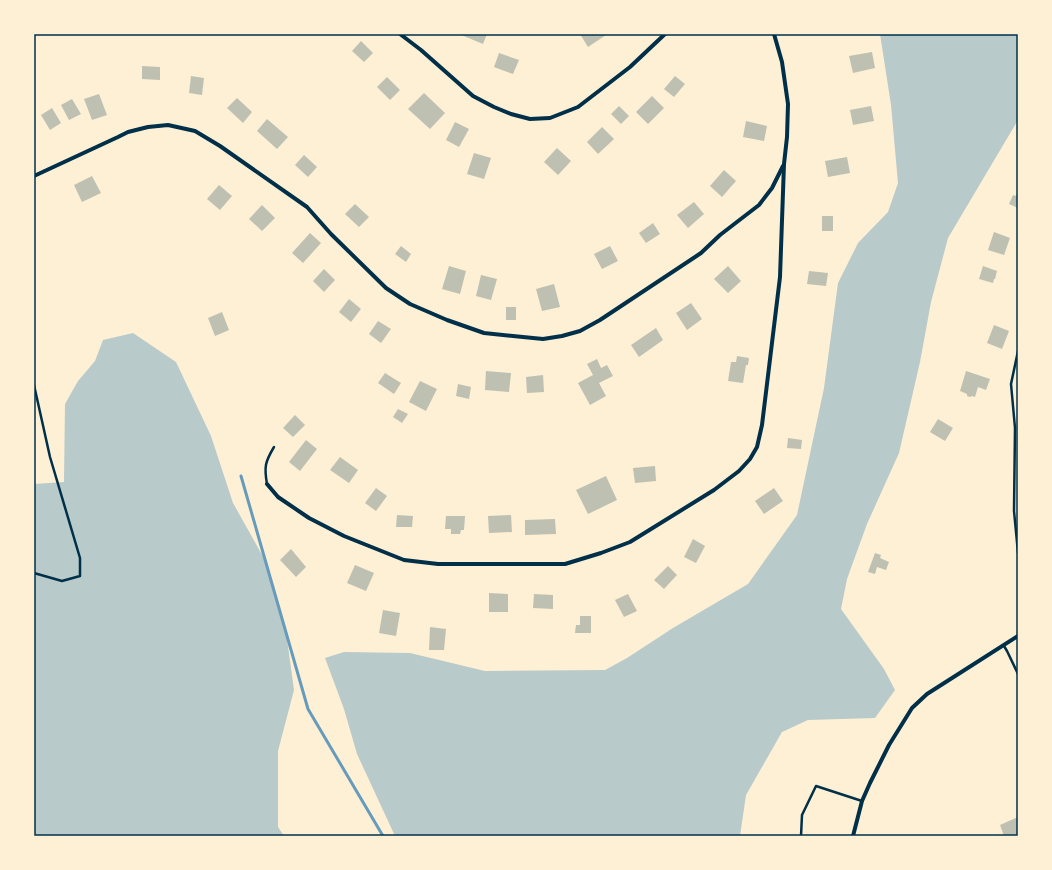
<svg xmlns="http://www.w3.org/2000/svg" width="1052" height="870" viewBox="0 0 1052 870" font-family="Helvetica,sans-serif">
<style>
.green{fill:#b9caca}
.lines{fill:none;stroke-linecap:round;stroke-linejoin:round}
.stream{stroke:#669bbc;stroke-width:3}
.building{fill:#bec0b2}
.service{stroke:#003049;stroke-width:2.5}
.minor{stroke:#003049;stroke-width:4}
.neatline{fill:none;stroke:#003049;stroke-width:1.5}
</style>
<rect width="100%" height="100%" fill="#fdf0d5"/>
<g class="green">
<path d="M880 34H1018V120L948 238 931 302 920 362 899 453 867 524 847 579 841 609 884 669 895 690 875 718 808 720 782 732 746 795 740 836H395L357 754 344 709 325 658 344 652 410 653 485 671 605 670 627 658 673 628 748 584 797 515 824 388 838 283 858 243 888 212 898 183 891 105Z"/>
<path d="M133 333 176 362 211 436 233 503 265 560 287 639 294 690 278 751V827L284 836H34V484L64 482 65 404 78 381 95 361 103 340Z"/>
</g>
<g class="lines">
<path class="stream" d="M241 476 308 709 383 836"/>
</g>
<g class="building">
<path d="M459 34H487L483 44Z"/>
<path d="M580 34H605L606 35 588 47Z"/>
<path d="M361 41 373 53 364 62 352 51Z"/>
<path d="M872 52 875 68 853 73 849 56Z"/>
<path d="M499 53 519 60 513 74 494 67Z"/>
<path d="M142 66 160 67V80L142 79Z"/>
<path d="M191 76 204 78 202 95 189 93Z"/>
<path d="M675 76 685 84 674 97 664 89Z"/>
<path d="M387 77 400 90 390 100 377 87Z"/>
<path d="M424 93 445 113 430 129 408 109Z"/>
<path d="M99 94 107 115 92 120 84 99Z"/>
<path d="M652 96 664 108 648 124 636 112Z"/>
<path d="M237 98 252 112 243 123 227 108Z"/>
<path d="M72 99 81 114 69 120 61 105Z"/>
<path d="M619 106 629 116 621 124 611 114Z"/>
<path d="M871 106 874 121 853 125 850 110Z"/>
<path d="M52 108 61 123 50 130 41 115Z"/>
<path d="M267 119 288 137 277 149 257 131Z"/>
<path d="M746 121 767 126 764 141 743 137Z"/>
<path d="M455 122 469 129 459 147 446 140Z"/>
<path d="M602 127 614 139 598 154 587 142Z"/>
<path d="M557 148 571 161 558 175 544 162Z"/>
<path d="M474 153 491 158 484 179 467 174Z"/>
<path d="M304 155 317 167 308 177 295 165Z"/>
<path d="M847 157 850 173 828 177 825 161Z"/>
<path d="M724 170 736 181 722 197 710 186Z"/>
<path d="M92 176 101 193 82 202 74 185Z"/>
<path d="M219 185 232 196 220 210 207 199Z"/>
<path d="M1018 190V208L1009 204 1013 195 1016 196Z"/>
<path d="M694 202 704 214 688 228 677 215Z"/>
<path d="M355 204 369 217 359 227 345 214Z"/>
<path d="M262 205 275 218 262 231 249 219Z"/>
<rect x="822" y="216" width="11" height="15"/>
<path d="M653 223 660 234 646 243 639 233Z"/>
<path d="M994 232 1010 238 1004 255 988 250Z"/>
<path d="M310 233 321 243 303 263 292 253Z"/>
<path d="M401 246 411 254 406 262 395 254Z"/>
<path d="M610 246 618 261 602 269 594 254Z"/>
<path d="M449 266 466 271 460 294 442 289Z"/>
<path d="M728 266 741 281 728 293 714 279Z"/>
<path d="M983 266 997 271 995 279H994L993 283 979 279Z"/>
<path d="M324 269 335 280 324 292 313 281Z"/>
<path d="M809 271 828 273 826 286 807 284Z"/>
<path d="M481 275 497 279 491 300 476 296Z"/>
<path d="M554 284 560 307 542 311 536 289Z"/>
<path d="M349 299 361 309 351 322 339 312Z"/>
<path d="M691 303 702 319 687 330 676 313Z"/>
<rect x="506" y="307" width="10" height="13"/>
<path d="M222 312 229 330 215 336 208 318Z"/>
<path d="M378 321 391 329 381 343 369 334Z"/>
<path d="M994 325 1009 331 1002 349 987 343Z"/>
<path d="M656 328 663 340 639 357 631 345Z"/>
<path d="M737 356 749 358 748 365H746L743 383 728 381 731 362H736Z"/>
<path d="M597 359 601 368 607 365 613 376 599 383 606 396 590 405 578 383 593 375 587 364Z"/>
<path d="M486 371 511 373 509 392 485 390Z"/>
<path d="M966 371 990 379 986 390 978 387 975 397 972 396 970 397 967 396V394L960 391Z"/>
<path d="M385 373 401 383 394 394 378 383Z"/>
<path d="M543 375 544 392 527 393 526 377Z"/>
<path d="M420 381 437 389 426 411 409 402Z"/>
<path d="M458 384 471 387 469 399 456 396Z"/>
<path d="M398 409 408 414 402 423 393 417Z"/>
<path d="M295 415 305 425 293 437 283 428Z"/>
<path d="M938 419 953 428 945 441 930 432Z"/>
<path d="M788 438 802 440 801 449 787 448Z"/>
<path d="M306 440 317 449 300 471 289 462Z"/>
<path d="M340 457 358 470 349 483 330 470Z"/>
<path d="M655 466 656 481 635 483 633 468Z"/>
<path d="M606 476 617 500 588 514 576 490Z"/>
<path d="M376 488 387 496 376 511 365 503Z"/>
<path d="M774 488 783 501 764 514 755 501Z"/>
<path d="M397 515 413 516 412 527H396Z"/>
<path d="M511 515 512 532 489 533 488 516Z"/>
<path d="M446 516H465L464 530H461L460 534H451V529H445Z"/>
<path d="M555 519 556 534 525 535V520Z"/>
<path d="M693 539 705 546 696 563 684 557Z"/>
<path d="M291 549 306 567 296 577 280 560Z"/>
<path d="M875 553 881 555 880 558 889 562 886 570 877 567 875 574 868 572Z"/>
<path d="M355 565 374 573 366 591 347 583Z"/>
<path d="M668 566 677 575 664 589 654 580Z"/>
<path d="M489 593 508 594V612H489Z"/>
<path d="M534 594 553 595V609L533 608Z"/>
<path d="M628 594 637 611 624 617 615 600Z"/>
<path d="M383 610 400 613 396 636 379 633Z"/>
<path d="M580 616H591V633H575L576 625H580Z"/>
<path d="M430 627 446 629 444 650H429Z"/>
<path d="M1018 817V836H1004L1000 825Z"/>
</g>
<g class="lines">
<g class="service">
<path d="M1018 351 1011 384 1015 428 1014 511 1018 553"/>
<path d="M34 385 50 457 80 558V576L62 581 34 573"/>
<path d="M267 484C264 467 265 462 274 447"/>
<path d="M1004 646 1007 651 1018 674"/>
<path d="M801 836 802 815 816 786 862 801"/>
</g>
<g class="minor">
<path d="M400 34 421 50 473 96 494 107 511 114 530 119 550 118 578 107 630 67 665 34"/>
<path d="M34 176 118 137 128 132 148 127 168 125 195 131 220 146 307 207 331 234 386 288 410 304 447 320 484 333 543 339 562 336 580 331 600 320 701 253 720 235 759 205 772 188 783 166"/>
<path d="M267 484 278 497 309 518 344 536 404 560 438 564H565L601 553 630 542 714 490 739 471 750 459 757 447 762 425 780 277 784 164 787 137 788 104 782 62 774 34"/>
<path d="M853 836 862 801 870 783 889 745 912 708 927 694 1018 636"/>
</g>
</g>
<rect width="1052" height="870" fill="none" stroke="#fdf0d5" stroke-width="70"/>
<rect x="35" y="35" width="982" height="800" class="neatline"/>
</svg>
